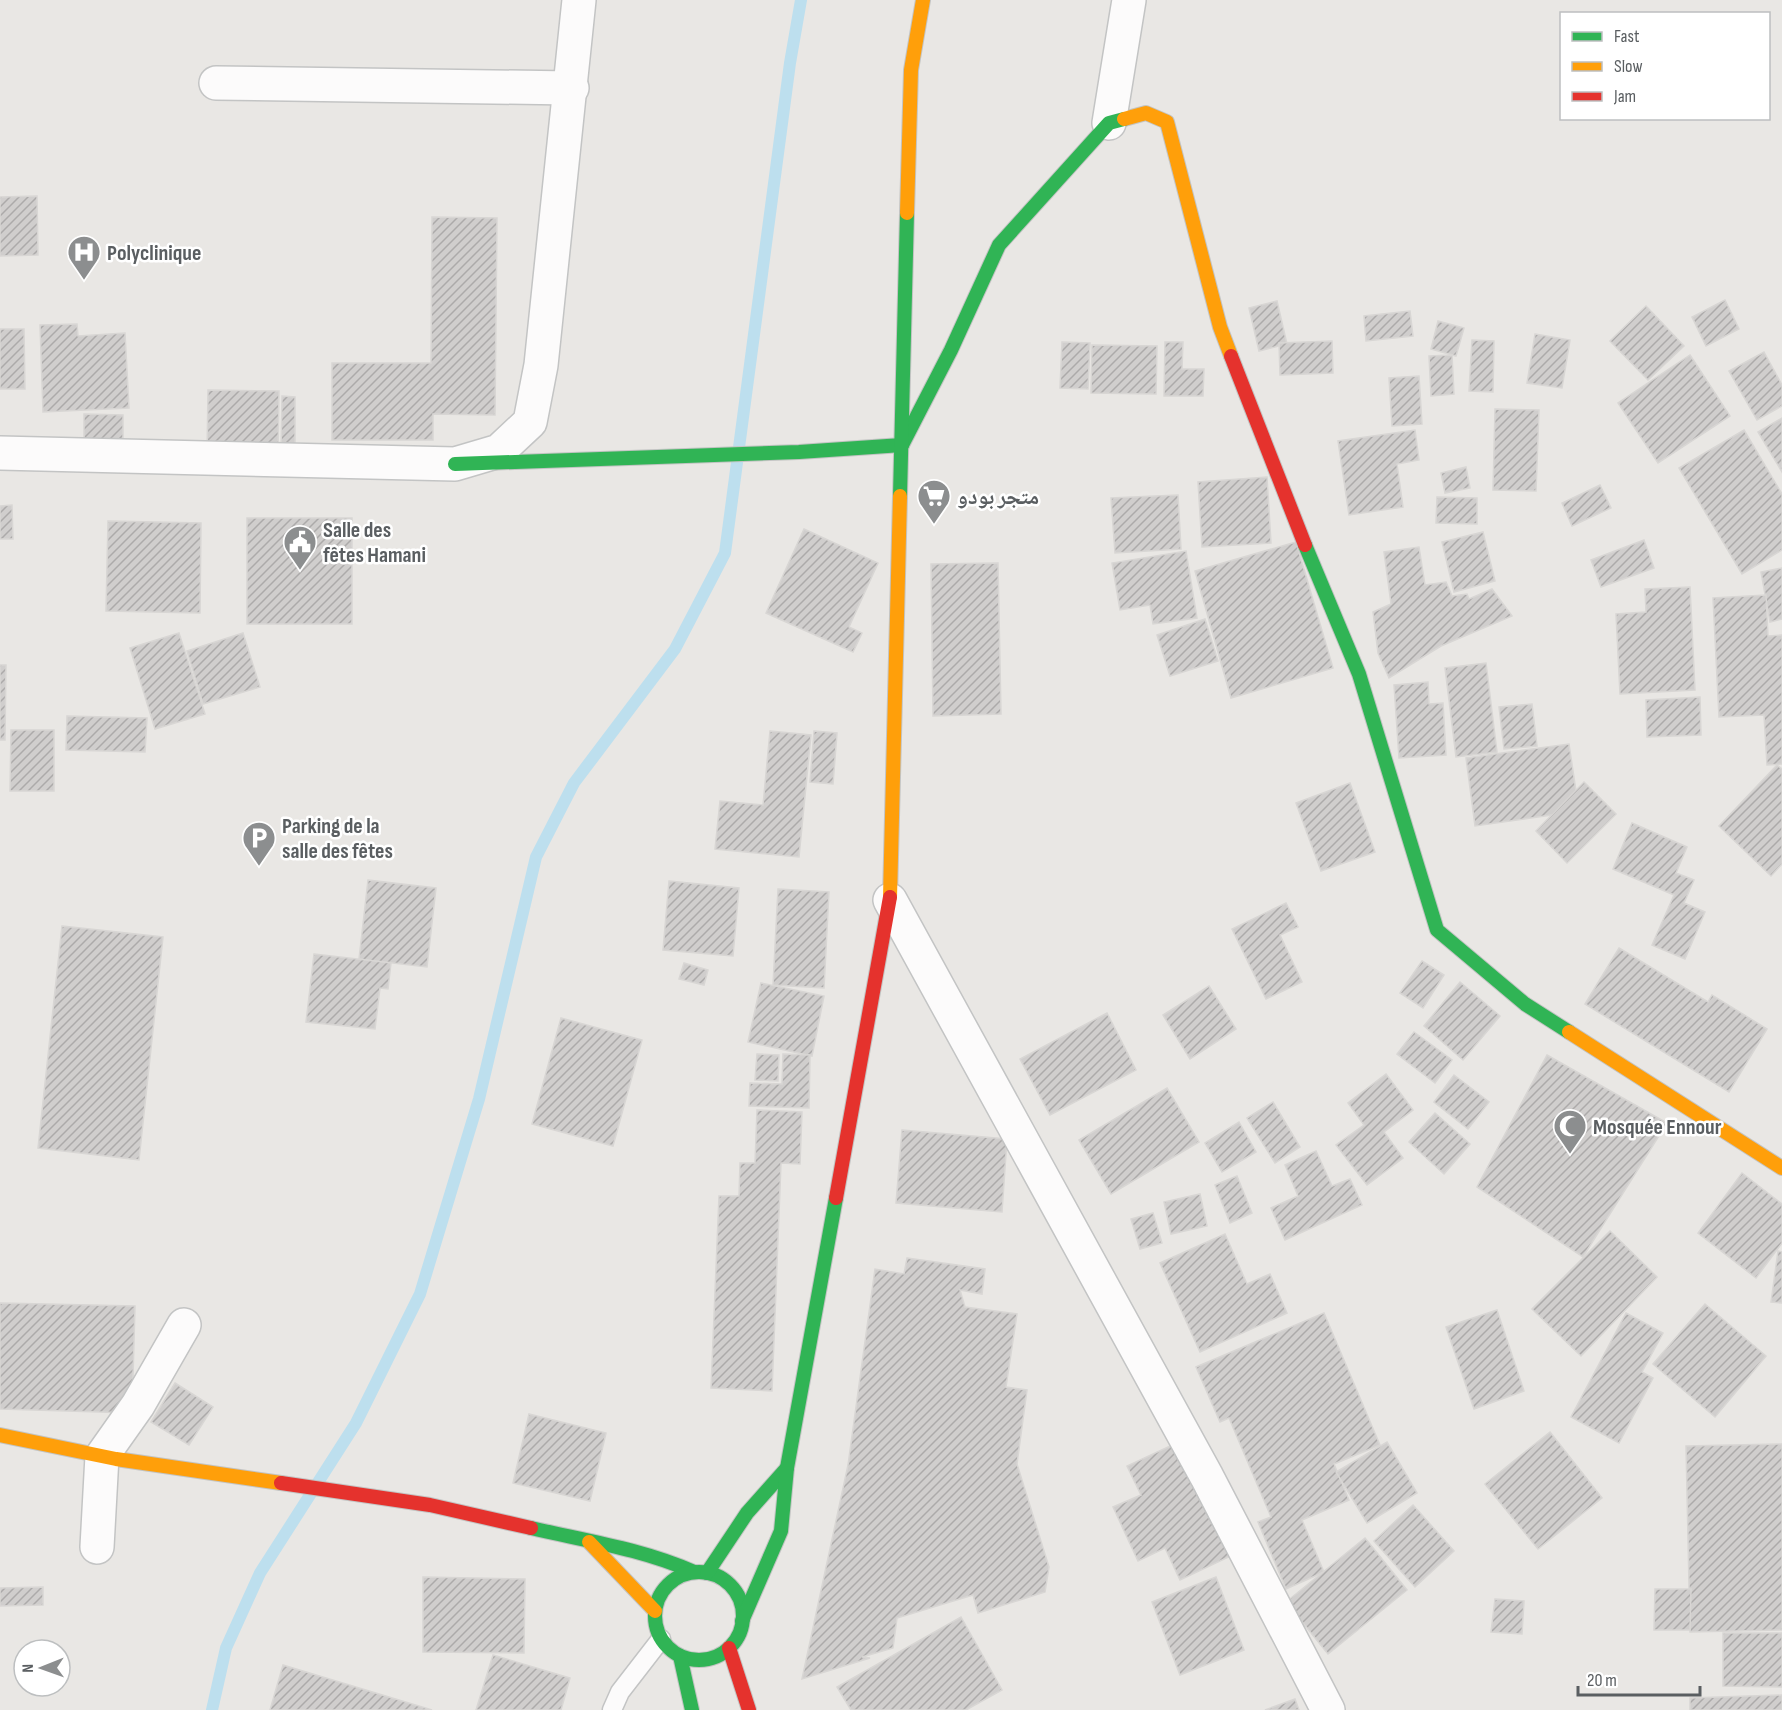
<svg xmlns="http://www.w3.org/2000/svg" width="1782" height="1710" viewBox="0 0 1782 1710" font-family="'Sofia Sans Condensed','Noto Naskh Arabic',sans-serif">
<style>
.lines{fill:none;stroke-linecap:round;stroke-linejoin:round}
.stream{stroke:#bddfee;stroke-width:12}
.building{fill:url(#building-hatch);stroke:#d8d6d4;stroke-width:1.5}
.lane-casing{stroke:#c3c4c4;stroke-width:21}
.street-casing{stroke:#c3c4c4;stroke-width:36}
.fast-casing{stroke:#c3c4c3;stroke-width:16}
.slow-casing{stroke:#c3c4c3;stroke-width:16}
.jam-casing{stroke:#c3c4c3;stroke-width:16}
.lane{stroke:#fcfbfb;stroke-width:18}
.street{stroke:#fcfbfb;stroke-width:33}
.fast{stroke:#30b455;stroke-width:14}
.slow{stroke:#ff9f0a;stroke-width:14}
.jam{stroke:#e5322d;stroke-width:14}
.labels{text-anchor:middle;stroke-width:5;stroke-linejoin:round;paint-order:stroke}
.poi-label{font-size:22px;font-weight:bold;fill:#5a5e61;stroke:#fff;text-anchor:start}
</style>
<defs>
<pattern id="building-hatch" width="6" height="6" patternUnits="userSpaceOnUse" patternTransform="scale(1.5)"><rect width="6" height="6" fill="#d0cecd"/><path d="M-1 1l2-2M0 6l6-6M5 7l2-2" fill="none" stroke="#acaaaa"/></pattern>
</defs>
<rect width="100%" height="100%" fill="#e9e7e4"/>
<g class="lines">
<path class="stream" d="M212 1710 226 1648 260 1573 356 1423 420 1294 479 1099 536 857 574 783 675 649 725 553 790 63 801 0"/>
</g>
<g class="building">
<path d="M37 196 38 255 0 256V197Z"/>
<path d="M432 217 497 218 495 415 433 414V440H332V363H431Z"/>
<path d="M1725 300 1739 329 1706 346 1692 317Z"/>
<path d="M1277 301 1287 344 1259 351 1249 308Z"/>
<path d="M1646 306 1684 346 1648 380 1610 341Z"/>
<path d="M1410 311 1413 336 1366 341 1364 316Z"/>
<path d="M1438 321 1464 328 1456 356 1431 349Z"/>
<path d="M77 324 78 336 125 333 129 408 43 412 40 325Z"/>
<path d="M0 329H24L25 389H0Z"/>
<path d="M1535 334 1570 340 1562 388 1527 383Z"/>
<path d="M1472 340 1494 341 1493 392 1469 391Z"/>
<path d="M1332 341 1333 373 1280 375 1279 343Z"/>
<path d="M1062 342 1090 343 1088 389 1060 388Z"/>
<path d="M1165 342H1183L1182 369H1204L1203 396H1164Z"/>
<path d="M1092 345 1157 346 1156 394 1091 393Z"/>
<path d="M1764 352 1782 385V406L1757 420 1729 371Z"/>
<path d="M1452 355 1454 394 1431 396 1429 356Z"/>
<path d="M1690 355 1730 416 1658 463 1618 403Z"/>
<path d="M1419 376 1422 424 1392 426 1389 378Z"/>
<path d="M208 390 279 391 278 455 207 454Z"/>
<path d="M282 396 295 397V452H281Z"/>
<path d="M1495 409 1539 410 1536 491 1493 490Z"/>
<path d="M84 414 123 415V441L84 440Z"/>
<path d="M1782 418V472L1758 432Z"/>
<path d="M1415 430 1419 460 1397 464 1403 507 1349 515 1338 441Z"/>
<path d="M1744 430 1782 494V550L1742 574 1679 468Z"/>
<path d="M1466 467 1470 488 1445 493 1441 473Z"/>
<path d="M1267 477 1271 543 1202 547 1198 482Z"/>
<path d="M1600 485 1611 508 1572 526 1562 503Z"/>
<path d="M1178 495 1181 549 1115 553 1111 498Z"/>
<path d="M1437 497 1477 498V524L1436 523Z"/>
<path d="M12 505 13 539H0V506Z"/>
<rect x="247" y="518" width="105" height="106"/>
<path d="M108 521 201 523 200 613 106 611Z"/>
<path d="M804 529 878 563 849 627 862 633 853 652 766 613Z"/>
<path d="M1483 532 1495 581 1454 592 1442 542Z"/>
<path d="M1644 540 1654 568 1601 587 1591 560Z"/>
<path d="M1296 542 1333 668 1231 698 1195 571Z"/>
<path d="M1419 547 1425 585 1446 582 1452 596 1467 594 1469 599 1492 589 1512 616 1441 646 1389 678 1378 653 1373 612 1391 604 1384 552Z"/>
<path d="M1186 551 1197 618 1153 624 1150 605 1120 610 1112 563Z"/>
<path d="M998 563 1001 714 933 716 931 564Z"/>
<path d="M1782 568V619L1770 622 1761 572Z"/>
<path d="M1690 587 1695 690 1620 694 1616 614 1646 612 1645 589Z"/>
<path d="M1766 595 1768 636 1782 635V764L1767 765 1764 715 1719 717 1713 598Z"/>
<path d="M1205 619 1218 661 1170 676 1157 635Z"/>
<path d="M179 633 205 714 155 729 130 648Z"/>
<path d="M243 633 260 687 203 704 187 651Z"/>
<path d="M1486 663 1497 752 1456 757 1445 668Z"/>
<path d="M0 665H6L5 740H0Z"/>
<path d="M1428 682 1429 704 1443 703 1446 755 1399 758 1394 685Z"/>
<path d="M1700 697 1701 735 1647 737 1646 700Z"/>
<path d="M1532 704 1537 746 1504 749 1499 707Z"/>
<path d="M67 716 147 718 145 752 66 750Z"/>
<path d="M11 730H54V791H10Z"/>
<path d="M770 731 811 735 799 857 715 849 720 801 763 805Z"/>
<path d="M814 731 837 733 833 784 810 782Z"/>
<path d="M1569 744 1579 811 1475 826 1466 758Z"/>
<path d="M1777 765 1782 769V864L1771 876 1719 826Z"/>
<path d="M1584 782 1616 814 1567 863 1536 831Z"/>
<path d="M1350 783 1375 852 1321 871 1296 803Z"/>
<path d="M1632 823 1687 847 1676 873 1694 880 1684 903 1705 912 1685 959 1652 945 1674 895 1613 869Z"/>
<path d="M368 880 436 888 427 967 359 959Z"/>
<path d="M669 881 739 888 733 956 663 950Z"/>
<path d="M778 889 829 892 824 988 773 985Z"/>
<path d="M1286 903 1298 927 1280 935 1302 982 1266 999 1232 929Z"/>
<path d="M62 926 163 937 139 1160 38 1148Z"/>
<path d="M1619 948 1708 1002 1712 995 1767 1029 1729 1092 1585 1004Z"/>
<path d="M314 954 391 963 388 989 380 988 375 1029 306 1022Z"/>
<path d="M1422 961 1444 975 1423 1008 1400 993Z"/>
<path d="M684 963 708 970 704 985 679 979Z"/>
<path d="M1460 982 1500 1016 1463 1060 1424 1026Z"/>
<path d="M761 983 824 996 812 1056 748 1042Z"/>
<path d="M1209 986 1236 1029 1190 1059 1163 1015Z"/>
<path d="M1107 1013 1136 1070 1050 1115 1020 1059Z"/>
<path d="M561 1018 642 1040 613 1146 532 1124Z"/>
<path d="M1414 1032 1452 1060 1435 1083 1397 1054Z"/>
<path d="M757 1054 779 1055 778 1081 755 1080Z"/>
<path d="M783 1054 810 1055 809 1108 749 1106 750 1083 782 1084Z"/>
<path d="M1547 1055 1667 1123 1583 1257 1477 1187Z"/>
<path d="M1386 1074 1413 1110 1384 1132 1403 1158 1367 1185 1336 1145 1364 1125 1348 1103Z"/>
<path d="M1454 1075 1489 1102 1468 1129 1434 1102Z"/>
<path d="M1167 1088 1199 1142 1111 1194 1079 1140Z"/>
<path d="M1273 1102 1300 1147 1275 1163 1247 1118Z"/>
<path d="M757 1110 802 1112 800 1164 781 1163 772 1391 711 1388 719 1196H739L740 1163H755Z"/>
<path d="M1435 1113 1470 1144 1444 1174 1409 1142Z"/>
<path d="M1239 1122 1256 1152 1222 1172 1205 1143Z"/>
<path d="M902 1130 1007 1139 1002 1212 896 1203Z"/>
<path d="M1316 1151 1332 1186 1350 1179 1362 1205 1285 1240 1271 1208 1298 1196 1285 1165Z"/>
<path d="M1742 1173 1782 1204V1243L1756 1278 1698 1233Z"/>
<path d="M1237 1176 1252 1213 1230 1223 1215 1185Z"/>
<path d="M1200 1194 1207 1226 1171 1234 1164 1202Z"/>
<path d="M1153 1213 1162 1243 1140 1249 1131 1219Z"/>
<path d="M1610 1231 1657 1277 1581 1356 1532 1309Z"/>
<path d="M1225 1234 1247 1284 1270 1274 1287 1313 1200 1352 1160 1263Z"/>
<path d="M1778 1251 1782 1252V1303L1771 1302Z"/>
<path d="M907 1258 985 1269 982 1294 960 1290 965 1307 1017 1314 1006 1387 1027 1390 1017 1464 1049 1567 1045 1592 978 1613 973 1595 897 1618 893 1648 862 1657 870 1658 802 1679 848 1465 875 1269 904 1274Z"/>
<path d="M0 1303 135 1306 132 1413 0 1409Z"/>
<path d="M1705 1304 1766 1356 1715 1417 1653 1364Z"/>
<path d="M1497 1310 1524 1391 1474 1409 1446 1327Z"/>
<path d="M1324 1313 1380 1445 1334 1464 1349 1500 1302 1520 1324 1572 1286 1589 1258 1522 1271 1517 1229 1418 1220 1422 1196 1367Z"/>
<path d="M1626 1313 1663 1333 1642 1372 1653 1378 1619 1443 1571 1417Z"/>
<path d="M175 1383 213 1407 189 1445 151 1422Z"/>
<path d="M529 1414 606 1433 590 1501 513 1483Z"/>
<path d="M1550 1432 1602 1498 1538 1549 1485 1484Z"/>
<path d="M1183 1440 1235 1554 1180 1580 1165 1548 1138 1561 1113 1507 1141 1495 1127 1466Z"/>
<path d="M1387 1442 1417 1493 1367 1523 1336 1472Z"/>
<path d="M1782 1444V1630L1690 1632 1686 1446Z"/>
<path d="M1413 1505 1454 1551 1415 1587 1374 1541Z"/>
<path d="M1365 1538 1407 1590 1328 1654 1286 1602Z"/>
<path d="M423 1577 525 1579 524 1653 423 1652Z"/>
<path d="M1216 1577 1244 1650 1180 1675 1152 1602Z"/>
<path d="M43 1587V1605L0 1606V1588Z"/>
<path d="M1655 1589H1691L1690 1630H1654Z"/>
<path d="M1495 1599 1524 1601 1522 1634 1491 1632Z"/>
<path d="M961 1617 1002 1690 966 1710H851L837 1687Z"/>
<path d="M1723 1633H1782V1687L1723 1686Z"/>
<path d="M493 1655 570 1678 561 1710H476Z"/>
<path d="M283 1665 432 1710H270Z"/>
<path d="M1782 1695V1710H1690V1698Z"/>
<path d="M1295 1699 1299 1710H1265Z"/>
</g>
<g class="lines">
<g class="lane-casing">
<path id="lane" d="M612 1710 620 1692 661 1639"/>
</g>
<g class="street-casing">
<g id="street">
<path d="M216 83 572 88"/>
<path d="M1109 123 1129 0"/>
<path d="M0 453 455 464 499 451 530 422 541 365 579 0"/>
<path d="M890 900 1207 1477 1328 1710"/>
<path d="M97 1547 102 1456 138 1405 184 1325"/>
</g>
</g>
<g class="fast-casing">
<g id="fast">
<path d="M902 445 951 350 999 245 1109 123 1124 119"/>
<path d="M455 464 799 452 902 445"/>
<path d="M900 496 907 213"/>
<path d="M1305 545 1359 674 1437 930 1525 1004 1569 1032"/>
<path d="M531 1528C587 1541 642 1549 694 1572"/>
<circle cx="699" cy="1616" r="44"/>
<path d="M707 1573 747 1513 787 1468"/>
<path d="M742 1621 781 1531 787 1468 836 1198"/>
<path d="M680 1656 692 1710"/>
</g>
</g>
<g class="slow-casing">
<g id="slow">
<path d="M1124 119 1146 113 1167 122 1220 327 1231 356"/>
<path d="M907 213 911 70 923 0"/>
<path d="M890 897 900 496"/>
<path d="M1569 1032 1782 1168"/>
<path d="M0 1435 116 1459 281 1483"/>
<path d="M589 1542 655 1611"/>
</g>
</g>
<g class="jam-casing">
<g id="jam">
<path d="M1231 356 1305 545"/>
<path d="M836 1198 890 897"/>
<path d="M281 1483 430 1505 531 1528"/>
<path d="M729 1648 749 1710"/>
</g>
</g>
<use href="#lane" class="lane"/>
<use href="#street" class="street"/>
<use href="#fast" class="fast"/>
<use href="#slow" class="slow"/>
<use href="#jam" class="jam"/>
</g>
<defs>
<g id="hospital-pin" transform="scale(1.725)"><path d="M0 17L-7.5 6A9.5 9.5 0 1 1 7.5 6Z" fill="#8c8e8f" stroke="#fff"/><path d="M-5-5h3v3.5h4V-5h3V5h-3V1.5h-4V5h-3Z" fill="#fff"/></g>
<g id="supermarket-pin" transform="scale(1.725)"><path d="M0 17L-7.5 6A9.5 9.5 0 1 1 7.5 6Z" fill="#8c8e8f" stroke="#fff"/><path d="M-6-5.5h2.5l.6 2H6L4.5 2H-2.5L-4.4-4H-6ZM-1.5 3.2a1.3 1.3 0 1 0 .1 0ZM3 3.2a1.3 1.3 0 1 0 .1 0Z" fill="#fff"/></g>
<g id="civic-pin" transform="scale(1.725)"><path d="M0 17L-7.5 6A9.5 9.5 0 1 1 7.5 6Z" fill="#8c8e8f" stroke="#fff"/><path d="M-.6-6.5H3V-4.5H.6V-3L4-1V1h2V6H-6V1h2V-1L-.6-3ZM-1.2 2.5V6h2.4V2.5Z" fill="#fff"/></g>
<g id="parking-pin" transform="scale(1.725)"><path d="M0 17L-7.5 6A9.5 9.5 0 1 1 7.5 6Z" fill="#8c8e8f" stroke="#fff"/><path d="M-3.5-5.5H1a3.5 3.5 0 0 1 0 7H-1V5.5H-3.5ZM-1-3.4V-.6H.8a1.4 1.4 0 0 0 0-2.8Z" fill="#fff"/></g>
<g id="mosque-pin" transform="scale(1.725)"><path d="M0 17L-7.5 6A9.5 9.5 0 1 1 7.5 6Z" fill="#8c8e8f" stroke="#fff"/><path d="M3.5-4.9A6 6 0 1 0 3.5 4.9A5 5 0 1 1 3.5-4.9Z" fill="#fff"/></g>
</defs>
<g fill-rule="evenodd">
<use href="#hospital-pin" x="84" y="252"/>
<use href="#supermarket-pin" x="934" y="496"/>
<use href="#civic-pin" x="300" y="542"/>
<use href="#parking-pin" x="259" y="838"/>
<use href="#mosque-pin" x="1570" y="1126"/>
</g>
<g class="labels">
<g class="poi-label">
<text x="107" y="260">Polyclinique</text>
<text x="957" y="504">متجر بودو</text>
<text x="323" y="537">Salle des<tspan x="323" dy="25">fêtes Hamani</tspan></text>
<text x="282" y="833">Parking de la<tspan x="282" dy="25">salle des fêtes</tspan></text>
<text x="1593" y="1134">Mosquée Ennour</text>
</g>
</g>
<rect x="1560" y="12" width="210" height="108" fill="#ffffff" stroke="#bdbfc0" stroke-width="1.5"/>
<rect x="1572" y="32" width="30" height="9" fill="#30b455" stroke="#bdbfc0" stroke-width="1.5"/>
<text x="1614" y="42" font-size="18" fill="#5a5e61">Fast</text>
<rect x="1572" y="62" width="30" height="9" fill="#ff9f0a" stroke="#bdbfc0" stroke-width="1.5"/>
<text x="1614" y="72" font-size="18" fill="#5a5e61">Slow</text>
<rect x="1572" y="92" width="30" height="9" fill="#e5322d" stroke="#bdbfc0" stroke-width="1.5"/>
<text x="1614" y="102" font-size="18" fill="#5a5e61">Jam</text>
<g transform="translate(42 1668) rotate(269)"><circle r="28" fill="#ffffff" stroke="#bdbfc0" stroke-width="1.5"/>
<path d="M0-4.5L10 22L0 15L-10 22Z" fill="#8c8e8f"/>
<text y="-9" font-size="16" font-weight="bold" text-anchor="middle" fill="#5a5e61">N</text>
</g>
<path d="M1578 1686v9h122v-9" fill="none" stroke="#5a5e61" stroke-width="3"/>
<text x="1587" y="1686" font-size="18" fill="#5a5e61" stroke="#ffffff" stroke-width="4.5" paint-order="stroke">20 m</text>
</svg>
